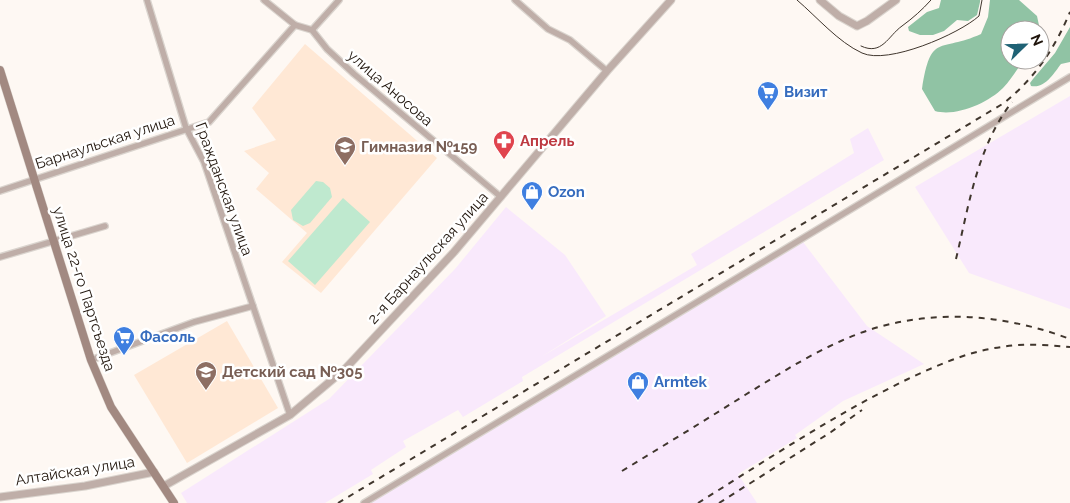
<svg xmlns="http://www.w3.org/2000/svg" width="1070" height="503" viewBox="0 0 1070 503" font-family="Raleway,sans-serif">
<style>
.industrial{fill:#f9e9fc}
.built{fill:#ffe8d5}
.green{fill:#bfe9cf}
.forest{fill:#90c3a4}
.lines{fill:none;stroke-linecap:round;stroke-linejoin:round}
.minor-casing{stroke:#dad4ce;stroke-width:8}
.tertiary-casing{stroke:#dad4ce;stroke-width:9}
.secondary-casing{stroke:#dad4ce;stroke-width:9}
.minor{stroke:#bfaea8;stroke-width:5.5}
.tertiary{stroke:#bfaea8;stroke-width:7}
.secondary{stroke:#a28981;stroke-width:8}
.tram{stroke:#40362d;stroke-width:1}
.rail{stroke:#40362d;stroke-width:2;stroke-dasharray:6 6;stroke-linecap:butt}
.labels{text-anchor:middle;stroke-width:5;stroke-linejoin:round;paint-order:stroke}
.street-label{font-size:15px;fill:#20150c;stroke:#fff}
.shop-label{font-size:15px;font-weight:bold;fill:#366cbe;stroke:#fff;text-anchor:start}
.health-label{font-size:15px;font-weight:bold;fill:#be3a42;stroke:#fff;text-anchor:start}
.education-label{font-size:15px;font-weight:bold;fill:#785e54;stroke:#fff;text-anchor:start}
</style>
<rect width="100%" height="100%" fill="#fef8f3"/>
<g class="industrial">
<path d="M1070 96V309L969 273 915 187Z"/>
<path d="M868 128 884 160 522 377 523 381 463 417 458 410 403 441 406 447 371 470 373 474 325 503H187L181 493 329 399 455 269 506 207 565 255 606 316 541 357 697 265 691 254 854 153 850 139Z"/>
<path d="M800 238 867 326 924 364 843 401 795 435 797 438 738 474 757 503H365Z"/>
</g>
<g class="built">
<path d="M305 44 437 158 321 293 282 262 307 233 256 189 269 173 244 151 276 140 252 108Z"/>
<path d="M227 321 278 408 187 463 134 375Z"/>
</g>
<g class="green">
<path d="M316 181 323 182 330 188 332 197 310 223 303 226 293 220 291 210Z"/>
<path d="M343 198 370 222 315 285 288 261Z"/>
</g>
<g class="forest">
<path d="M941 0H980V2L977 15 968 21 957 20 944 31 933 35H920L909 31 908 27 927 12 939 8Z"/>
<path d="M990 0H1019L1037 16 1040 30H1010V60H1024C1017 69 1011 80 1003 88 988 103 956 117 935 111L922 89C931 32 939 53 981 34L988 17Z"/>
<path d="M1070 27V62L1061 64C1054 73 1045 89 1031 86L1030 83 1033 79 1055 53Z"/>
</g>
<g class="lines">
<g class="minor-casing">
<g id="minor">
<path d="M147 0 186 128 204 162 290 415"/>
<path d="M264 0 295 25 312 30 327 49 354 74 501 197"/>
<path d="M515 0 548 29 570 40 607 71"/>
<path d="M312 30 339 0"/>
<path d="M0 191 209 122 295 25"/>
<path d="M0 257 105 226"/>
<path d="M91 360 194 322 253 306"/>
<path d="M364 503 1070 77"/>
</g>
</g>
<g class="tertiary-casing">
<g id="tertiary">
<path d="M820 0 839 16 857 26 867 21 896 0"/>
<path d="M164 486 290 415 345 369 454 252 607 71 671 0"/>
<path d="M0 497 85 486 154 472"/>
</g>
</g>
<g class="secondary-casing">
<path id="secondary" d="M0 70 91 360 111 407 174 503"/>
</g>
<use href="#minor" class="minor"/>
<use href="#tertiary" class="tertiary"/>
<use href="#secondary" class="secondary"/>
<g class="tram">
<path d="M797 0C817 17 838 42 862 53 888 65 959 34 979 16L982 0"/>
<path d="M861 46C882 56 888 36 902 26 913 18 922 10 931 0"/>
</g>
<g class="rail">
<path d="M956 259C969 205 977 147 1012 102"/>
<path d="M622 471C663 446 704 421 745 395 776 376 807 356 841 341 915 307 996 311 1070 339"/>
<path d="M338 503 1004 103C1035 78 1055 48 1070 12"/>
<path d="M698 503C767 460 835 414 908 379 938 365 969 351 1002 347 1024 343 1048 345 1070 347"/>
<path d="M719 503 831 432 862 410"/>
</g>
</g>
<defs>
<g id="supermarket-pin" transform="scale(1.125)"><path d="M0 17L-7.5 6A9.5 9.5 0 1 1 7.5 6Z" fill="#3f7fe0" stroke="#fff"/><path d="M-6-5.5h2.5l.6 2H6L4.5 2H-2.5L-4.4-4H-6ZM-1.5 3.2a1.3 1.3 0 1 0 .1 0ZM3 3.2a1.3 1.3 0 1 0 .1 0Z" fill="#fff"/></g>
<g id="pharmacy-pin" transform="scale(1.125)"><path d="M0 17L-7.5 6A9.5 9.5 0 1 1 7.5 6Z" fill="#e0444e" stroke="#fff"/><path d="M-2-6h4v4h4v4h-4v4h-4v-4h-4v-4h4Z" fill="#fff"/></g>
<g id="school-pin" transform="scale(1.125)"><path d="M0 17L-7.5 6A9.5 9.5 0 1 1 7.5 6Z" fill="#8d6e63" stroke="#fff"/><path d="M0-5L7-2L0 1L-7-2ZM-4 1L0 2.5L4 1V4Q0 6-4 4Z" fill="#fff"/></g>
<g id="shop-pin" transform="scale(1.125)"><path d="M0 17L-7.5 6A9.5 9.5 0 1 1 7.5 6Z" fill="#3f7fe0" stroke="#fff"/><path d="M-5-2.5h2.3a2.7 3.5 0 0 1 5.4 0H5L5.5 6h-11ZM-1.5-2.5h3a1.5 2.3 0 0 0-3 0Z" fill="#fff"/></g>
</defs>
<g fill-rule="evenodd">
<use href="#supermarket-pin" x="768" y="92"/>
<use href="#pharmacy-pin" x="504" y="141"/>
<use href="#school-pin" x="345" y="147"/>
<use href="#shop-pin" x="532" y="192"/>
<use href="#supermarket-pin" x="124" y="337"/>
<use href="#school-pin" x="206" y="372"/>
<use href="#shop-pin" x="638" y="382"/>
</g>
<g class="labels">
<g class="street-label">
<text transform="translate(390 88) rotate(41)" y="5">улица Аносова</text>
<text transform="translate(105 142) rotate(-18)" y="5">Барнаульская улица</text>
<text transform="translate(224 189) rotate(70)" y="5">Гражданская улица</text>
<text transform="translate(428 258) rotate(-48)" y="5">2-я Барнаульская улица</text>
<text transform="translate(84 289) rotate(72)" y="5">улица 22-го Партсъезда</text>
<text transform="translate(75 471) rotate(-9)" y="5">Алтайская улица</text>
</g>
<g class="shop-label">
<text x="784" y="97">Визит</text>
<text x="548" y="197">Ozon</text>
<text x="140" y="342">Фасоль</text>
<text x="654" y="387">Armtek</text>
</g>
<g class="health-label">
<text x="520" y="146">Апрель</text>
</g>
<g class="education-label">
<text x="361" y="152">Гимназия №159</text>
<text x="222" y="377">Детский сад №305</text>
</g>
</g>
<g transform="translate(1025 45) rotate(67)"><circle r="24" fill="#ffffff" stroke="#a6a19e"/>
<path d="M0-4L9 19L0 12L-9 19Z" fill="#1f6275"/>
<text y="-8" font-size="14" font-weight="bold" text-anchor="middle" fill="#20150c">N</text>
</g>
</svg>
